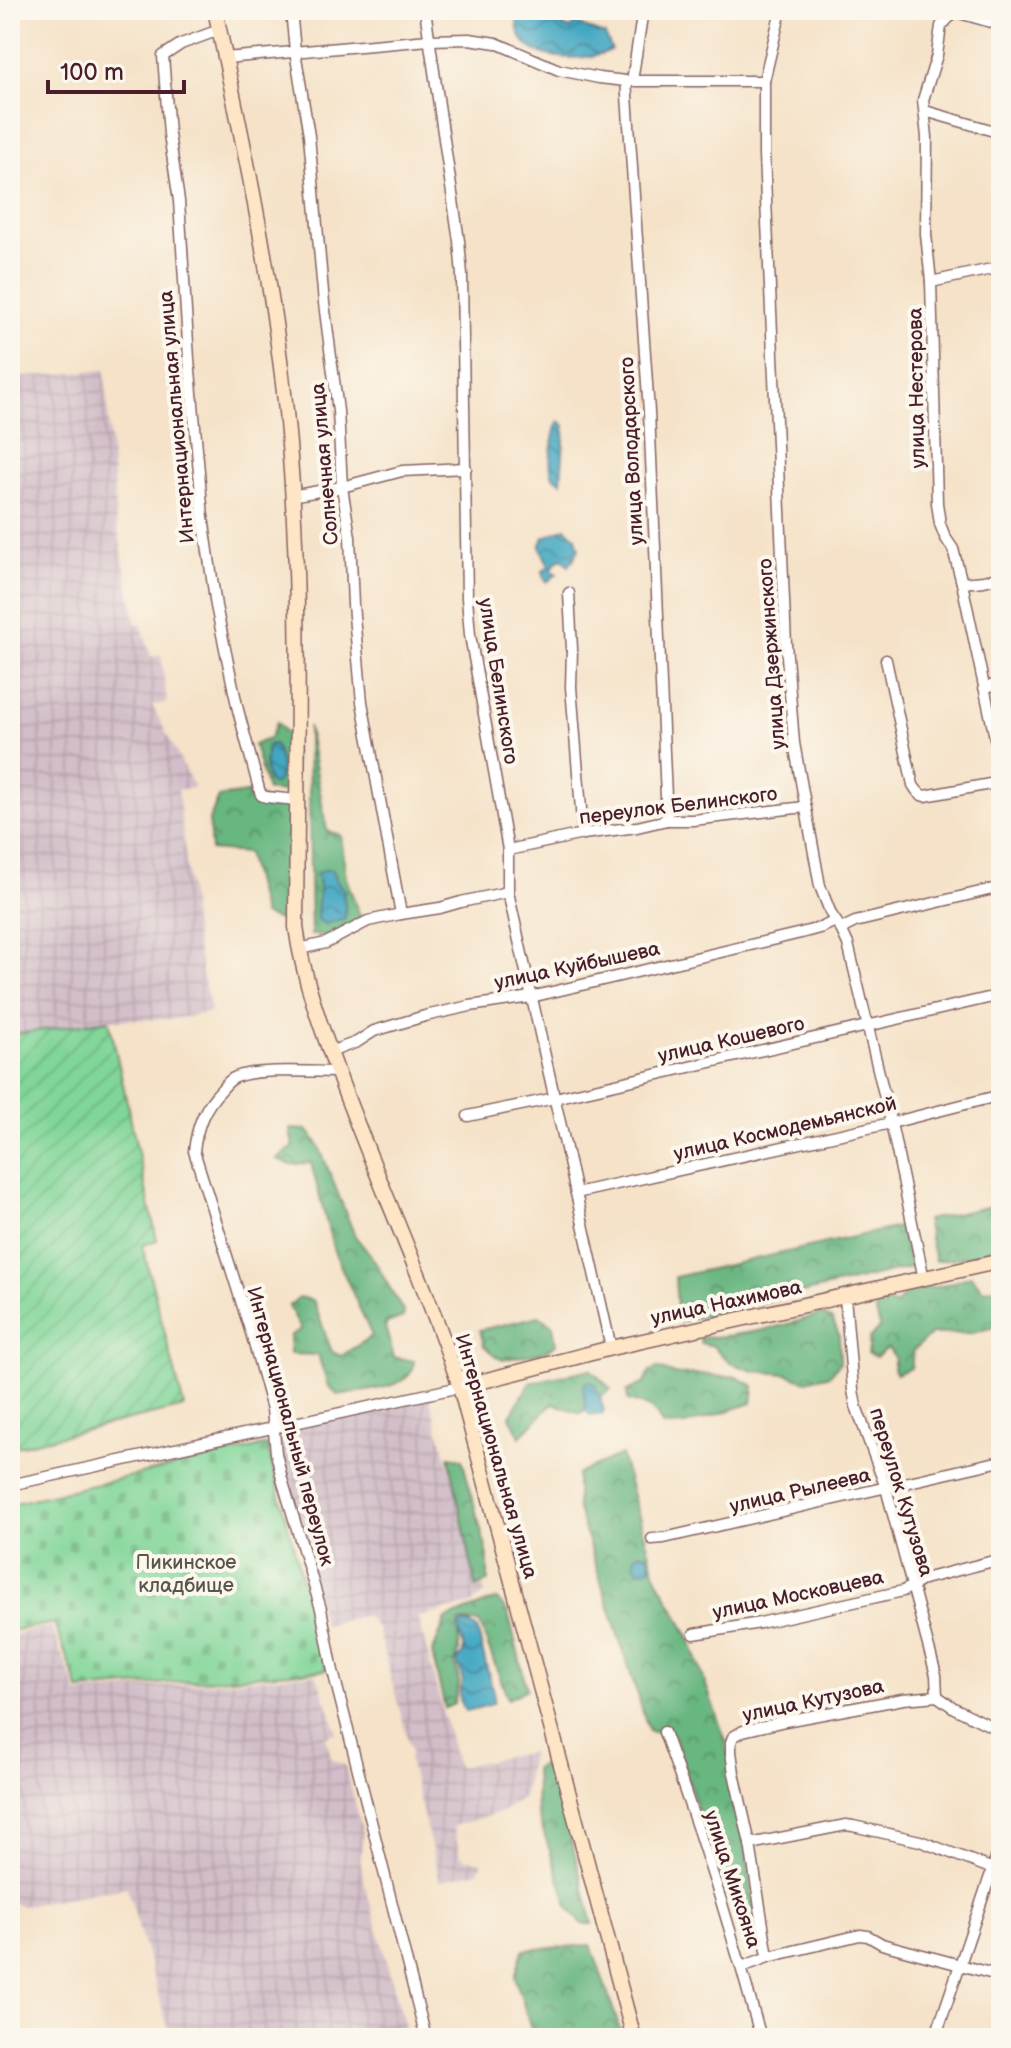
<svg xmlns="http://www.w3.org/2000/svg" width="1011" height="2048" viewBox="0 0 1011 2048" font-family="'Balsamiq Sans',sans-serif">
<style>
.industrial{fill:url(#industrial-grid)}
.forest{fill:url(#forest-crowns);stroke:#596a56;stroke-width:2}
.cemetery{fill:url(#cemetery-stones);stroke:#657a62;stroke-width:2}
.garden{fill:url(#garden-furrows);stroke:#657a62;stroke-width:2}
.water{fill:url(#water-waves);stroke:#466376;stroke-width:2}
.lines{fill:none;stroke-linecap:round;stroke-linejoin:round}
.minor-casing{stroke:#866362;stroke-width:13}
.secondary-casing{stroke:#866362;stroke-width:17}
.minor{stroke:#fff;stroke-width:10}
.secondary{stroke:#fde5c5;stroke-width:14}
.labels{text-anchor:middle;stroke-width:8;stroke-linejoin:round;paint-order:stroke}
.street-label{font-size:20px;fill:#4a1f2b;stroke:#fbf7ec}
.park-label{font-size:20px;fill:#5a564c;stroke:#fbf7ec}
</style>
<defs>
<pattern id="industrial-grid" width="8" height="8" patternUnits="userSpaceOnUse" patternTransform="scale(2)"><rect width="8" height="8" fill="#d2bdc8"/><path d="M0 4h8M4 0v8" fill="none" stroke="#b6a2ac"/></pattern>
<pattern id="forest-crowns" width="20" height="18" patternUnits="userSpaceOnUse" patternTransform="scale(2)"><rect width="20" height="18" fill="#68b680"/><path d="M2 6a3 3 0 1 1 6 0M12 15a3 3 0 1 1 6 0" fill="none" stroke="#589369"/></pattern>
<pattern id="cemetery-stones" width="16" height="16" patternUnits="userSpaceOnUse" patternTransform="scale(2)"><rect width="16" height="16" fill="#80d598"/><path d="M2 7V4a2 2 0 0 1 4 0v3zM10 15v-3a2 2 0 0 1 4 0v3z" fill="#70b683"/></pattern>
<pattern id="garden-furrows" width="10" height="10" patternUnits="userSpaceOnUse" patternTransform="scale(2)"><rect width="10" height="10" fill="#80d598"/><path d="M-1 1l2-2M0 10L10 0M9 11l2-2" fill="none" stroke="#70b683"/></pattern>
<pattern id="water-waves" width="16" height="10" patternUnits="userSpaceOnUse" patternTransform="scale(2)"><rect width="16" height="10" fill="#42a7c2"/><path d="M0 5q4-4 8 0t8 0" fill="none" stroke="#39879e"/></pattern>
</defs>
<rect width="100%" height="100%" fill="#fbf7ec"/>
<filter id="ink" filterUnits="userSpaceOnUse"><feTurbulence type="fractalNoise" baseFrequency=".0125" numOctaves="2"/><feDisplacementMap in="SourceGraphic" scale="16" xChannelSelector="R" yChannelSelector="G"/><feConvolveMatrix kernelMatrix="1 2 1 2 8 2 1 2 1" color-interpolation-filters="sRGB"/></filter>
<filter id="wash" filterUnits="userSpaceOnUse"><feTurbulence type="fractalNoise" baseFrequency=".006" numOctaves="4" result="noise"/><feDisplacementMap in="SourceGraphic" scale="32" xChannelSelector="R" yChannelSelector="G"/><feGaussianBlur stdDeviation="1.8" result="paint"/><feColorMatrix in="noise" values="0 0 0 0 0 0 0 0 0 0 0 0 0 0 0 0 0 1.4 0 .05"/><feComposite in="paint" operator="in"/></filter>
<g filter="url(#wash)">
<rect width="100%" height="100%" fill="#f5e2c8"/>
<g class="industrial">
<path d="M105 370 116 522 136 624H141L151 657 161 655 167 703 152 705 194 787 178 790 195 940 211 1012 174 1019 109 1020 10 1035V378Z"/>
<path d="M428 1393 485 1594 471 1604 418 1617 457 1767 531 1752 524 1795 521 1798 502 1812 453 1826 460 1855 464 1858 483 1862 478 1871 440 1881 409 1760 411 1751 377 1628 366 1615 324 1625 282 1479 275 1429Z"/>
<path d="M51 1626 77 1693 316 1674 337 1732 325 1737 332 1760 345 1765 363 1833 360 1859 364 1881 408 2038H171L127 1887 21 1906 10 1902V1635Z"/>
</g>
<g class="forest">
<path d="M277 722 293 741 294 793 267 790 254 745 270 738Z"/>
<path d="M308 726 327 831 341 835 346 878 361 919 334 935H311Z"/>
<path d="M253 792 264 800 294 803 292 924 263 915 247 853 211 850 209 820 219 797Z"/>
<path d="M290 1129 307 1130 318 1144 355 1236 374 1260 404 1313 403 1317 387 1323 385 1327 394 1357 414 1361C415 1390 360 1391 338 1395L328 1386 318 1355 290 1354V1336L301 1329 289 1306 299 1297 313 1300 332 1352 341 1356 372 1336 334 1251 311 1163 291 1165 277 1159 293 1147Z"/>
<path d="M1001 1204V1250L981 1255 935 1261 926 1220Z"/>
<path d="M898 1227 912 1267 678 1322 675 1277Z"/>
<path d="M971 1276 983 1290 1001 1287V1325L973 1333 931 1334 913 1351 911 1368 896 1374 893 1369 895 1357 888 1348 876 1357 868 1354 870 1338 880 1327 875 1308 880 1301 896 1305 908 1291 941 1286Z"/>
<path d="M820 1314 832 1319 839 1335 840 1363 830 1375 806 1381 786 1374 754 1371 730 1363 713 1346 700 1343V1338C740 1336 781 1328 820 1314Z"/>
<path d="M539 1316 553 1325 556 1344 543 1352 502 1360 484 1346 480 1330Z"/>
<path d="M658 1368 678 1375 701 1374 722 1377 734 1376 754 1386 752 1403 685 1425 663 1426C654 1407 648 1406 628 1400L627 1391 645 1383 650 1371Z"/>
<path d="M590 1369 611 1389 580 1413 553 1403 520 1437 510 1416 530 1383Z"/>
<path d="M621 1455 657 1578 689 1637 726 1742 746 1846 759 1943 746 1942 720 1876 673 1735 649 1731 577 1507V1474Z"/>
<path d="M449 1457 462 1459 488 1556V1581L476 1587Z"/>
<path d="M497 1599 508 1613 527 1689 508 1699 479 1622H459V1651L455 1663 459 1682 454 1704 445 1708 432 1653 446 1619Z"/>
<path d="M541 1765 553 1771 593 1924H582L569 1908 537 1812 535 1769Z"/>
<path d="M591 1945 623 2038H534L515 1977 523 1950Z"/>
</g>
<path class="cemetery" d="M267 1445 326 1670 79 1690 54 1623 10 1631V1504Z"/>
<path class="garden" d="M109 1020 157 1240 142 1245 184 1407 10 1448V1035Z"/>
<g class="water">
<path d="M517 10H555L565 17 563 26 571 29 576 22 588 29 605 35 612 50C589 60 546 62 527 45 517 36 516 22 517 10Z"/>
<path d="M559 421 565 426 561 482C556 479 554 479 552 474 548 464 553 429 559 421Z"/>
<path d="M566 528 576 537 579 549 569 566 562 558 555 563 552 571 557 574 547 582 543 575V571L549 566 540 547 544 537Z"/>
<path d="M274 744C280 755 284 773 276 784H271C263 775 264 755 269 745Z"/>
<path d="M324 870H332L337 882 343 889C343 900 347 907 345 918L326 924 317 920C316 904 323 889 316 874Z"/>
<path d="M589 1381 595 1385 604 1410 602 1414 592 1416 584 1410C588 1399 582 1393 584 1384Z"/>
<path d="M641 1553 647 1554 650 1559 651 1567 645 1571H638L634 1564 635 1555Z"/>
<path d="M462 1624H471L477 1629 494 1696V1702L489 1705 466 1711C458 1700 458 1693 463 1681L457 1661 463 1653 464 1648 458 1627Z"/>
</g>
</g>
<g filter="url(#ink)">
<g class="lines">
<g class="minor-casing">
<g id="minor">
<path d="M291 10 295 51 309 136 324 303 338 411 342 487 350 537 353 605 362 702 401 914"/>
<path d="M425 10 459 241 462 275 467 598 470 635 508 850V892L611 1348"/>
<path d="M781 10 764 81V155L786 644 794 743 820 886 831 914 841 929 848 944 891 1123 924 1279"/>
<path d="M956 10 941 26 937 55 923 100 927 137 926 234 931 282 937 503 940 524 945 537 953 549 962 583 1001 766"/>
<path d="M956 12 1001 25"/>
<path d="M219 30 181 44 163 56 169 134 179 201 189 359 203 517 216 606 238 710 259 789 261 795 266 797 297 800"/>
<path d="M225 58 429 40 469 39 496 43 559 70 599 78 626 81H764"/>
<path d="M626 81 649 412 667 820"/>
<path d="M632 81 643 10"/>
<path d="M925 111 1001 133"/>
<path d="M931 282 1001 267"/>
<path d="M291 496 342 487 402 471 466 468"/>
<path d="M962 583 984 581 1001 577"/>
<path d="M569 593 572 649 571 687 583 834"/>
<path d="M886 660 913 785C916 790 919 795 925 796L1001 782"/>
<path d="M984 687 1001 684"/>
<path d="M508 850 583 834 637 827 667 820H693L805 807"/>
<path d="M841 929 855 922 1001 887"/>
<path d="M299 949 326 943 368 921 401 914 440 908 461 902 508 892"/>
<path d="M330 1052 357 1042 374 1031 425 1016 470 1006 531 997 801 933 823 927 835 921"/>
<path d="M338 1072C312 1072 259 1068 236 1077 230 1079 226 1084 222 1089 204 1107 197 1126 194 1151L252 1336 272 1409 276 1453 282 1479 321 1609 333 1671 426 2038"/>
<path d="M468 1116 555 1098 1001 995"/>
<path d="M576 1193 891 1123 1001 1095"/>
<path d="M845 1297 853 1390 856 1406 886 1488 936 1675 937 1696"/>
<path d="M10 1485 460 1387"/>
<path d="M652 1539 664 1538 1001 1461"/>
<path d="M694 1634 760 1623 903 1591 924 1579 1001 1559"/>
<path d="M664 1732C701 1833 733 1935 761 2038"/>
<path d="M750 1844 846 1825 853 1826 920 1841 993 1869 1001 1867"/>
<path d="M768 1957 750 1844 734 1773 731 1752V1742L733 1737 743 1731 785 1721 903 1699 937 1696 954 1708 1001 1731"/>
<path d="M742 1967 768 1957 860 1935 868 1936 882 1944 1001 1976"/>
<path d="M935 2038 1001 1844"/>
</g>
</g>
<g class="secondary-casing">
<g id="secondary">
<path d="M215 10C241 131 267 252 282 375 304 557 297 743 296 927 303 979 322 1030 340 1079 378 1182 425 1282 460 1387L634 2038"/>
<path d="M460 1387 611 1348 1001 1261"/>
</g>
</g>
<use href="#minor" class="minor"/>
<use href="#secondary" class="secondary"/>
</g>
</g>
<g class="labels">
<g class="street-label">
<text transform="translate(916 388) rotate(-91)" y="7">улица Нестерова</text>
<text transform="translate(176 417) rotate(-95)" y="7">Интернациональная улица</text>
<text transform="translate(631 451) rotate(-93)" y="7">улица Володарского</text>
<text transform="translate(324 464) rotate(-95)" y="7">Солнечная улица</text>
<text transform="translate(771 654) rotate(-94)" y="7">улица Дзержинского</text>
<text transform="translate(499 681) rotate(81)" y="7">улица Белинского</text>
<text transform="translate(678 805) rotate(-7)" y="7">переулок Белинского</text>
<text transform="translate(577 965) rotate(-12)" y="7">улица Куйбышева</text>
<text transform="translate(731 1039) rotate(-13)" y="7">улица Кошевого</text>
<text transform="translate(785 1128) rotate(-13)" y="7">улица Космодемьянской</text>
<text transform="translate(726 1302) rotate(-12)" y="7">улица Нахимова</text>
<text transform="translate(291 1426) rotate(75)" y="7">Интернациональный переулок</text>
<text transform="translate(497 1456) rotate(74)" y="7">Интернациональная улица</text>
<text transform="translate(800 1490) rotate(-13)" y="7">улица Рылеева</text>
<text transform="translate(902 1492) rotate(73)" y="7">переулок Кутузова</text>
<text transform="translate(798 1594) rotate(-12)" y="7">улица Московцева</text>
<text transform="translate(813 1700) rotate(-12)" y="7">улица Кутузова</text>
<text transform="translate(733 1879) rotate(72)" y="7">улица Микояна</text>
</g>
<g class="park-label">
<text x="186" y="1569">Пикинское<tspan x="186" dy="23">кладбище</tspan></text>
</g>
</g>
<rect width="1011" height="2048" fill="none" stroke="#fbf7ec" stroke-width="40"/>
<path d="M48 80v12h136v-12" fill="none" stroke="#4a1f2b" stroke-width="4"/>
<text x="60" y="80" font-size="24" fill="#4a1f2b" stroke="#fbf7ec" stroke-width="6" paint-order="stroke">100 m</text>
</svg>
